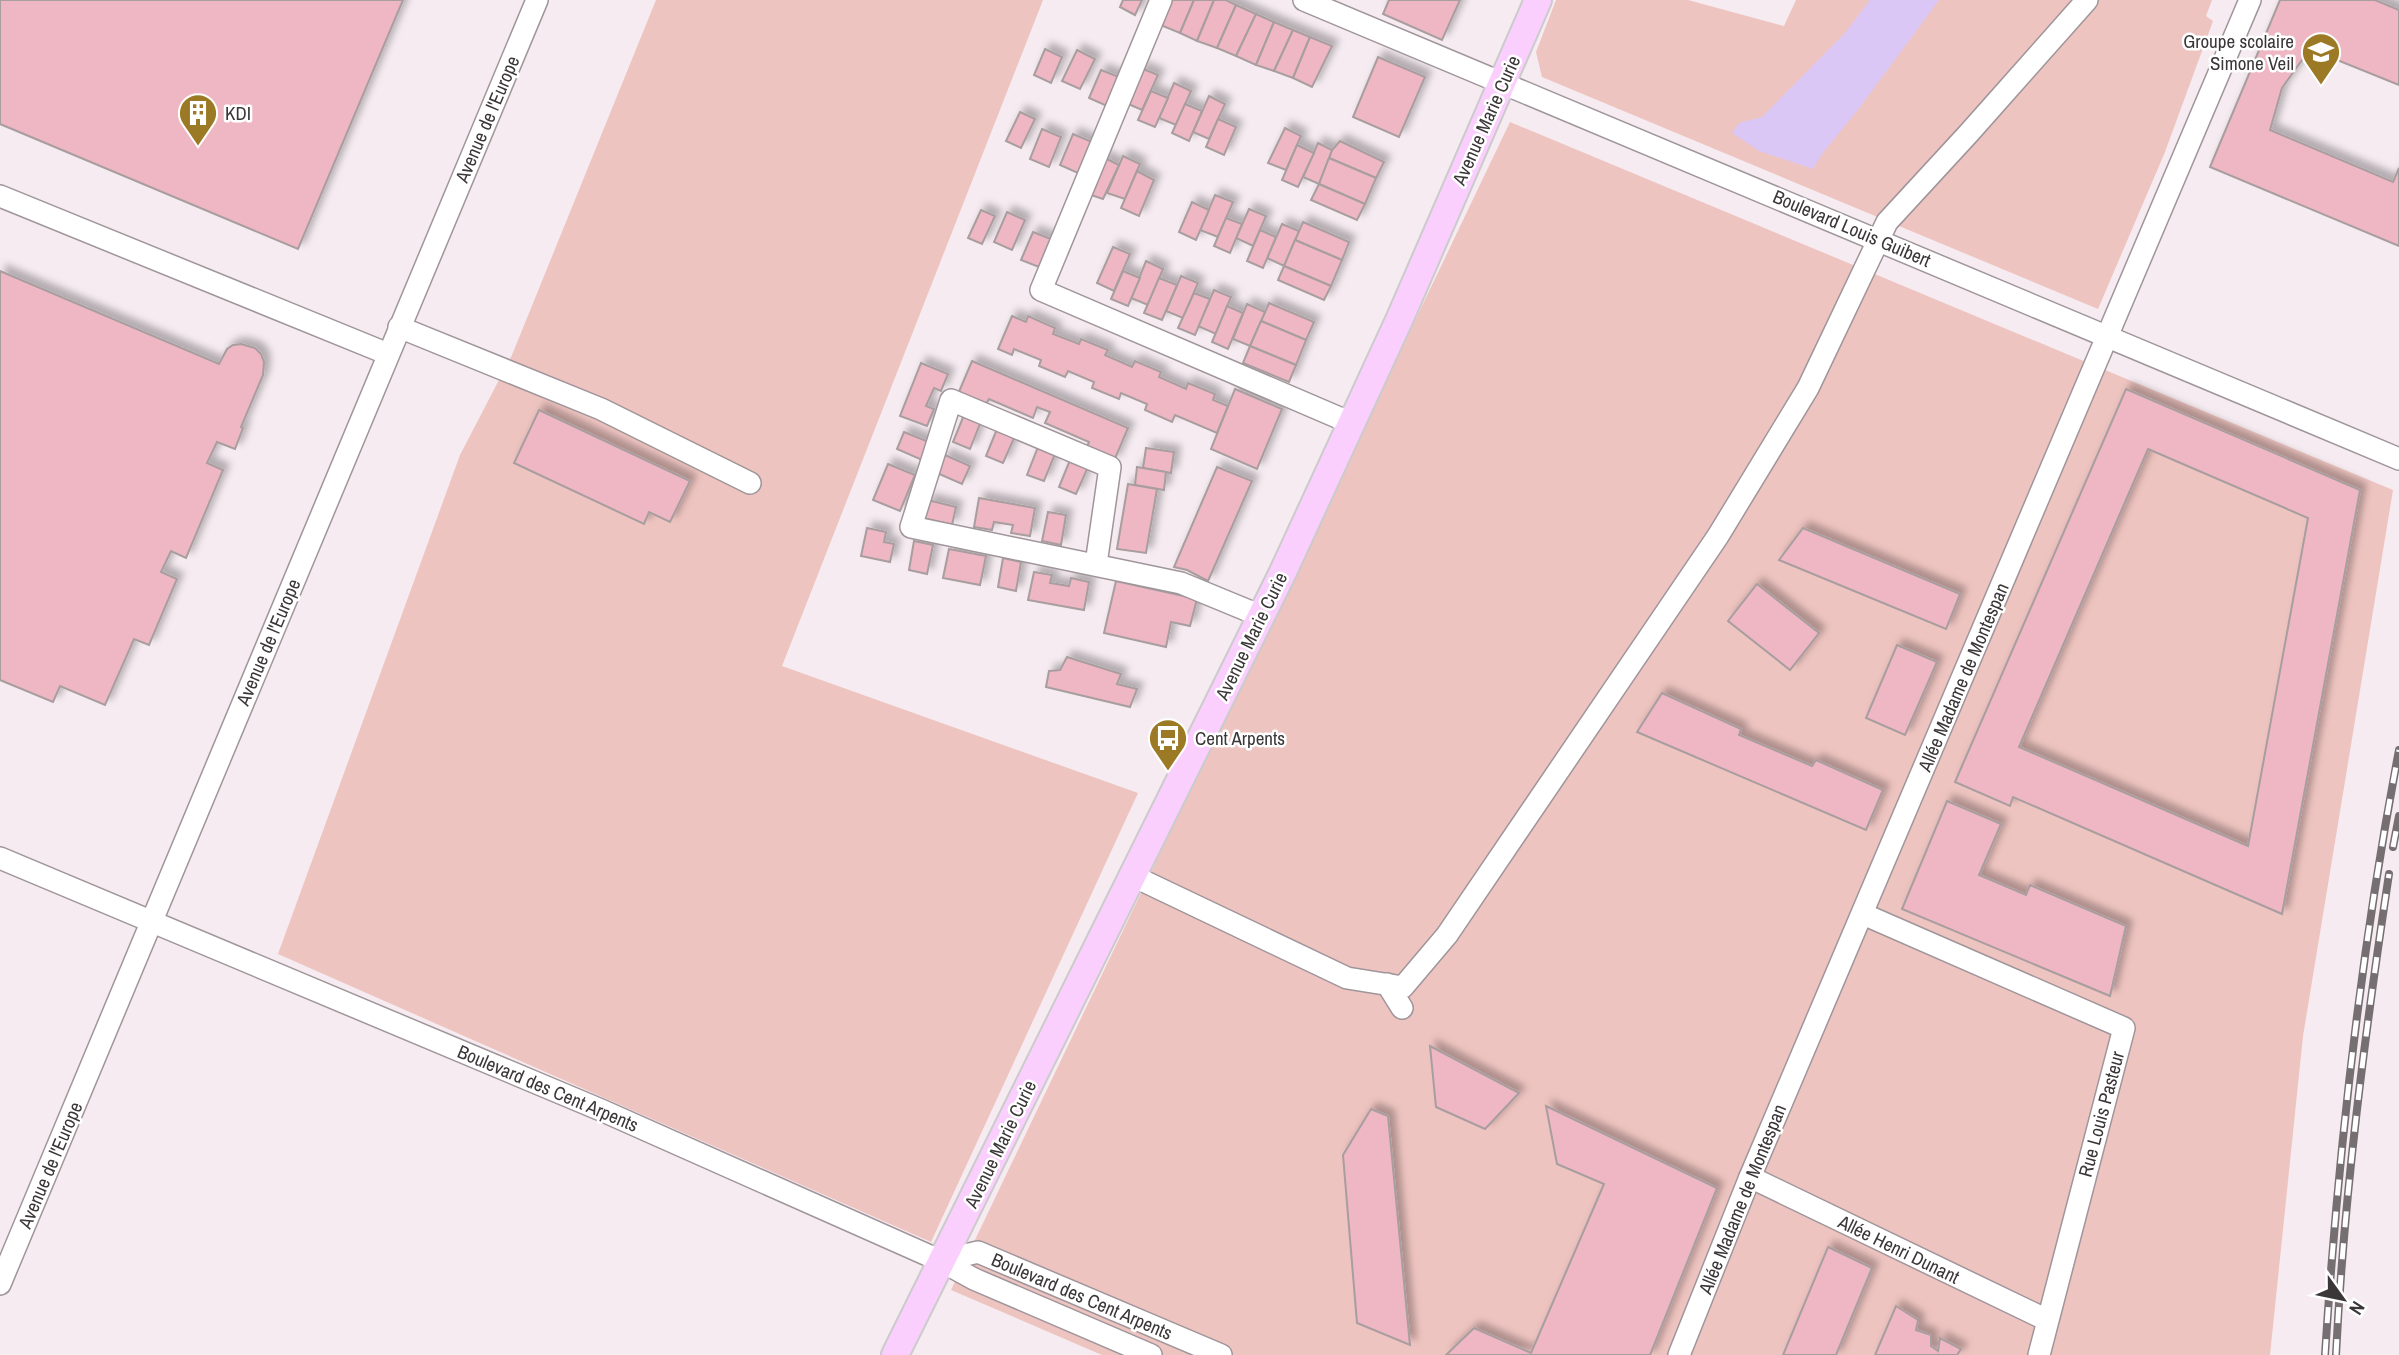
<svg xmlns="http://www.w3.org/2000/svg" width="2399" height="1355" viewBox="0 0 2399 1355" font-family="'Archivo Narrow',sans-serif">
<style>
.green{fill:#eec4c0}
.water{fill:#dac7f5}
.building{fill:#eeb7c3;stroke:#a89d9f;stroke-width:2;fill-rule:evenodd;filter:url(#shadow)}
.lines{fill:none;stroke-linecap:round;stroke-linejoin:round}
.minor-casing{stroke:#9f959a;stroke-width:24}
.major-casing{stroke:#cccbcc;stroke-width:30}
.minor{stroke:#fff;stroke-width:21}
.major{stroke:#facffe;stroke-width:26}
.rail-casing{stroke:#756f72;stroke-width:8}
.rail{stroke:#fff;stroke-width:5;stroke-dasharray:16;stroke-linecap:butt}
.labels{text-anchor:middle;stroke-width:5;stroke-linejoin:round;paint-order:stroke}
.poi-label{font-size:19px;fill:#3b3739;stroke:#fff;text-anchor:start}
.street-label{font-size:19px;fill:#3b3739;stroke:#fff}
</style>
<defs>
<filter id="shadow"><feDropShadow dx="6" dy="-6" stdDeviation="3.5" flood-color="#0004"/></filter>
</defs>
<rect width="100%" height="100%" fill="#f5ebf0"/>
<g class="green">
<path d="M656 0H1043L782 666 1138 793 931 1242 278 954 460 455 512 355Z"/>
<path d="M1556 0H1688L1784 26 1796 0H2212L2206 16 2213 21 2165 152 2098 309 1542 77 1536 52Z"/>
<path d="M1510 122 2393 490 2303 1036 2270 1355H1102L951 1290Z"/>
</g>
<path class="water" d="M1870 0H1939L1860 107 1822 154 1813 169 1759 151 1732 133 1739 123 1762 117 1845 33Z"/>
<g class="building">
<path d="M0 0H403L298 249 0 124Z"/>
<path d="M1123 0H1142L1135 15 1120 7Z"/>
<path d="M1168 0H1194L1180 33 1158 24Z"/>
<path d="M1194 0H1214L1197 41 1180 33Z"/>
<path d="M1214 0H1226L1236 5 1217 48 1197 41Z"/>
<path d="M1389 0H1460L1442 40 1383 14Z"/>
<path d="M2280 0H2375L2399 10V85L2310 49 2282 88 2270 130 2393 182 2399 168V246L2210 167Z"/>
<path d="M1236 5 1256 14 1236 56 1217 48Z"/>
<path d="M1256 14 1274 22 1256 65 1236 56Z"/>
<path d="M1274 22 1293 30 1274 71 1256 65Z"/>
<path d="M1293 30 1310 37 1293 78 1274 71Z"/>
<path d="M1310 37 1332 46 1312 87 1293 78Z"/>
<path d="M1045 49 1062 57 1051 83 1034 75Z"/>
<path d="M1077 50 1095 59 1080 89 1062 81Z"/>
<path d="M1378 57 1425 77 1399 137 1353 117Z"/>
<path d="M1141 68 1158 75 1142 110 1126 103Z"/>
<path d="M1101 70 1119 77 1107 106 1089 98Z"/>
<path d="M1174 83 1191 91 1176 125 1159 118Z"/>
<path d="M1151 91 1168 98 1155 127 1138 120Z"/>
<path d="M1209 96 1225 104 1209 139 1193 132Z"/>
<path d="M1185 104 1202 111 1189 141 1172 133Z"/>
<path d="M1020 112 1035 119 1021 148 1006 141Z"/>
<path d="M1218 119 1236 127 1224 155 1206 147Z"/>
<path d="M1285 128 1301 136 1286 170 1268 163Z"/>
<path d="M1042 129 1061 137 1049 167 1030 159Z"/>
<path d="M1073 134 1092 142 1078 173 1060 165Z"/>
<path d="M1340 141 1384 162 1376 178 1329 158 1332 150Z"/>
<path d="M1318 143 1332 150 1319 184 1303 177Z"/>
<path d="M1297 145 1314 153 1298 187 1282 180Z"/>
<path d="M1123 156 1140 164 1125 199 1107 193Z"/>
<path d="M1103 157 1119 165 1103 199 1088 194Z"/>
<path d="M1329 158 1376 178 1365 204 1319 184Z"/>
<path d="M1137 171 1154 180 1139 216 1121 208Z"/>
<path d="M1319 184 1365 204 1357 220 1311 200Z"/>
<path d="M1215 195 1233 202 1218 237 1200 230Z"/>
<path d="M1192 202 1209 210 1196 240 1179 232Z"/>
<path d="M1249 209 1266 216 1253 246 1236 238Z"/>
<path d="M981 210 995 216 982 244 968 238Z"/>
<path d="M1007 212 1025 220 1012 250 994 242Z"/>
<path d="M1226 218 1242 224 1230 253 1214 246Z"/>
<path d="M1303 222 1349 242 1342 260 1295 240Z"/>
<path d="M1282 224 1299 231 1284 266 1267 258Z"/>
<path d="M1260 230 1276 237 1263 268 1247 261Z"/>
<path d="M1033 232 1051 239 1039 267 1021 260Z"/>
<path d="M1295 240 1342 260 1331 286 1284 266Z"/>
<path d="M1113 247 1130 254 1114 291 1097 283Z"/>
<path d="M1146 261 1163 269 1148 305 1131 298Z"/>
<path d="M1284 266 1331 286 1324 300 1278 280Z"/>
<path d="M0 271 219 364 227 349 233 345 241 344 255 348 261 354 264 362 263 375 241 427 243 428 235 449 217 442 207 463 223 470 186 558 171 551 161 572 177 579 149 645 134 639 105 705 60 686 53 702 0 680Z"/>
<path d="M1123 271 1140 278 1128 306 1111 299Z"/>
<path d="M1181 276 1198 283 1183 318 1166 311Z"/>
<path d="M1159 278 1177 285 1162 320 1144 313Z"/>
<path d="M1214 290 1231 297 1216 334 1198 326Z"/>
<path d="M1194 293 1210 299 1195 335 1178 328Z"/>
<path d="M1269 303 1314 322 1306 340 1261 321Z"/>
<path d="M1247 304 1265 312 1250 346 1233 339Z"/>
<path d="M1227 306 1243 313 1228 349 1212 342Z"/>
<path d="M1012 316 1026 322 1028 316 1055 328 1053 334 1079 344 1081 339 1108 350 1105 355 1132 367 1135 361 1161 372 1159 377 1186 389 1188 383 1215 394 1213 400 1228 406 1217 433 1175 415 1172 422 1145 410 1147 404 1121 393 1119 399 1092 388 1094 382 1068 371 1065 377 1039 366 1041 360 1014 349 1012 355 998 349Z"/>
<path d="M1261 321 1306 340 1296 365 1250 346Z"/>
<path d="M1250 346 1296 365 1289 382 1243 363Z"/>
<path d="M972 361 1128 428 1114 461 1086 449 1089 442 1045 423 1050 412 1037 407 1033 418 989 399 985 406 958 394Z"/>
<path d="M921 363 948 374 941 391 934 388 926 406 934 409 927 426 900 416Z"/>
<path d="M1235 389 1282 409 1257 469 1211 449Z"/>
<path d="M2126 389 2360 490 2282 914 2013 797 2010 806 1955 782ZM2148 449 2308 518 2248 846 2019 747Z"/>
<path d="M539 410 690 481 670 522 649 512 644 524 514 463Z"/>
<path d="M964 415 981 421 970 449 953 442Z"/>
<path d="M997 429 1015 436 1003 463 986 456Z"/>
<path d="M904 432 929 442 922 460 897 449Z"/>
<path d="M1038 447 1055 454 1044 481 1027 475Z"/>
<path d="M1146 448 1174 452 1171 473 1143 468Z"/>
<path d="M945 455 970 466 962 484 937 473Z"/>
<path d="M1070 460 1088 467 1076 494 1059 487Z"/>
<path d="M888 464 915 475 900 511 873 500Z"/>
<path d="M1137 467 1166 472 1164 490 1135 485Z"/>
<path d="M1217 467 1252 481 1208 581 1187 570 1174 567Z"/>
<path d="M1128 484 1157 489 1146 553 1117 549Z"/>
<path d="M979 498 1035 508 1030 536 1011 533 1013 525 994 522 992 530 974 527Z"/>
<path d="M928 500 956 507 952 525 923 518Z"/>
<path d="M1048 512 1066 515 1061 545 1042 541Z"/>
<path d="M867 528 886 532 884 542 894 544 890 562 861 556Z"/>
<path d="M1803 528 1960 594 1946 629 1779 560Z"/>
<path d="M914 541 933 545 927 574 909 570Z"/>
<path d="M949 549 986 556 980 585 943 578Z"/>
<path d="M1003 558 1021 562 1016 591 998 587Z"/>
<path d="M1034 572 1052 575 1050 583 1069 586 1071 578 1089 582 1084 610 1028 600Z"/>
<path d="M1116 581 1197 599 1190 626 1171 622 1166 647 1104 633Z"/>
<path d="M1757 584 1819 633 1790 670 1728 621Z"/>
<path d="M1897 645 1937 662 1905 735 1866 718Z"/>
<path d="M1067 657 1121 674 1117 684 1137 689 1130 707 1046 687 1049 671 1060 670Z"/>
<path d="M1662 693 1741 729 1739 735 1812 766 1816 760 1883 790 1866 830 1637 732Z"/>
<path d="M1947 801 2001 824 1979 875 2026 895 2030 885 2126 926 2110 996 1902 909Z"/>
<path d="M1430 1046 1519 1093 1485 1129 1436 1107Z"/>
<path d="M1546 1106 1717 1188 1650 1355H1446L1474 1328 1531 1353 1604 1184 1557 1164Z"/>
<path d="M1371 1109 1388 1116 1410 1345 1357 1323 1343 1155Z"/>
<path d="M1828 1247 1872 1268 1836 1355H1783Z"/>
<path d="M1896 1306 1918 1320 1916 1330 1931 1335V1346L1938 1351 1940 1338 1961 1349 1957 1355H1875Z"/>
</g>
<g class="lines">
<g class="minor-casing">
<g id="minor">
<path d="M1161 0 1041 290 1351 423"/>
<path d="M1304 0 2399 459"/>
<path d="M0 196 388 354"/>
<path d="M399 327 601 409 750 483"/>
<path d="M1096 564 1110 467 951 400 911 527 1181 583 1261 616"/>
<path d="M0 858 601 1110 941 1261 974 1279 1151 1355"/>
<path d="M1133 876 1347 978 1403 987 1447 935 1718 536 1808 388 1887 222 1969 133 2087 0"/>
<path d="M1863 914 2124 1028 2039 1355"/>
<path d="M1387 984 1402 1008"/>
<path d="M1750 1177 2047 1320"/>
<path d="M941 1261 978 1252 1221 1355"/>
<path d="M0 1284 537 0"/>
<path d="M1679 1355 1750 1177 2250 0"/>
</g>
</g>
<g class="major-casing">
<path id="major" d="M895 1355 1282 574 1400 318 1538 0"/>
</g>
<use href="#minor" class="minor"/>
<use href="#major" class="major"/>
<g class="rail-casing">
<g id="rail">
<path d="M2393 847 2399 816"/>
<path d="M2325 1355C2338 1153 2361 949 2399 750"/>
<path d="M2336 1355C2344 1194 2365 1033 2389 874"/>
</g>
</g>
<use href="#rail" class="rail"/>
</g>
<defs>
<g id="school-pin" transform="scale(2.0125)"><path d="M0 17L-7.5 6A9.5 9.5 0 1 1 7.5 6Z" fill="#9c7a25" stroke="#fff"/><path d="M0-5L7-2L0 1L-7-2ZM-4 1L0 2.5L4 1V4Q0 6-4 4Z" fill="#fff"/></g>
<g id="building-pin" transform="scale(2.0125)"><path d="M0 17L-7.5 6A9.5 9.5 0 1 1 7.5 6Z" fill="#9c7a25" stroke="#fff"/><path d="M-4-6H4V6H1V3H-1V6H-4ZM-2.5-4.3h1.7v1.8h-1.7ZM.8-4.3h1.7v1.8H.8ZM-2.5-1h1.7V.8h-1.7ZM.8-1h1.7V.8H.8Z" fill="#fff"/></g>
<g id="bus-pin" transform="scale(2.0125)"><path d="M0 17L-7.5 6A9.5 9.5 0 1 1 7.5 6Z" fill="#9c7a25" stroke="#fff"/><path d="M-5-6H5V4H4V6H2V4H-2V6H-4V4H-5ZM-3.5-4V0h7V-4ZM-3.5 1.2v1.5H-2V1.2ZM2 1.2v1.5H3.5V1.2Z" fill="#fff"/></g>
</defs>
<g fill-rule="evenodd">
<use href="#school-pin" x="2321" y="52"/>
<use href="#building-pin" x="198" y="113"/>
<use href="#bus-pin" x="1168" y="738"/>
</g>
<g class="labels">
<g class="poi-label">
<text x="2294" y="48" text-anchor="end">Groupe scolaire<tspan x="2294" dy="22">Simone Veil</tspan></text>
<text x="225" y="120">KDI</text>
<text x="1195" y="745">Cent Arpents</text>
</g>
<g class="street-label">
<text transform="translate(487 119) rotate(-67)" y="7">Avenue de l'Europe</text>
<text transform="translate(1486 120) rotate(-66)" y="7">Avenue Marie Curie</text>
<text transform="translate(1852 228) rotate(23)" y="7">Boulevard Louis Guibert</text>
<text transform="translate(1251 636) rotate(-64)" y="7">Avenue Marie Curie</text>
<text transform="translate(268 642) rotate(-67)" y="7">Avenue de l'Europe</text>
<text transform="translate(1963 677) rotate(-67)" y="7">Allée Madame de Montespan</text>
<text transform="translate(548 1088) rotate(23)" y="7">Boulevard des Cent Arpents</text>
<text transform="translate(2101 1114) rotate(-75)" y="7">Rue Louis Pasteur</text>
<text transform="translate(1000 1144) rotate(-64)" y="7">Avenue Marie Curie</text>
<text transform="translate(50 1165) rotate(-67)" y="7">Avenue de l'Europe</text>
<text transform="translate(1742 1199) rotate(-68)" y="7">Allée Madame de Montespan</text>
<text transform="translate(1899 1249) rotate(26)" y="7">Allée Henri Dunant</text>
<text transform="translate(1082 1296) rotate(23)" y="7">Boulevard des Cent Arpents</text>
</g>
</g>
<g transform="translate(2343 1299) rotate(123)" stroke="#ffffff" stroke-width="5" paint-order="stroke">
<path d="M0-5L12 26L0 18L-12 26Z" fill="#3b3739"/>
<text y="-10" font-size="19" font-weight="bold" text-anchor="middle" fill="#3b3739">N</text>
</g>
</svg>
